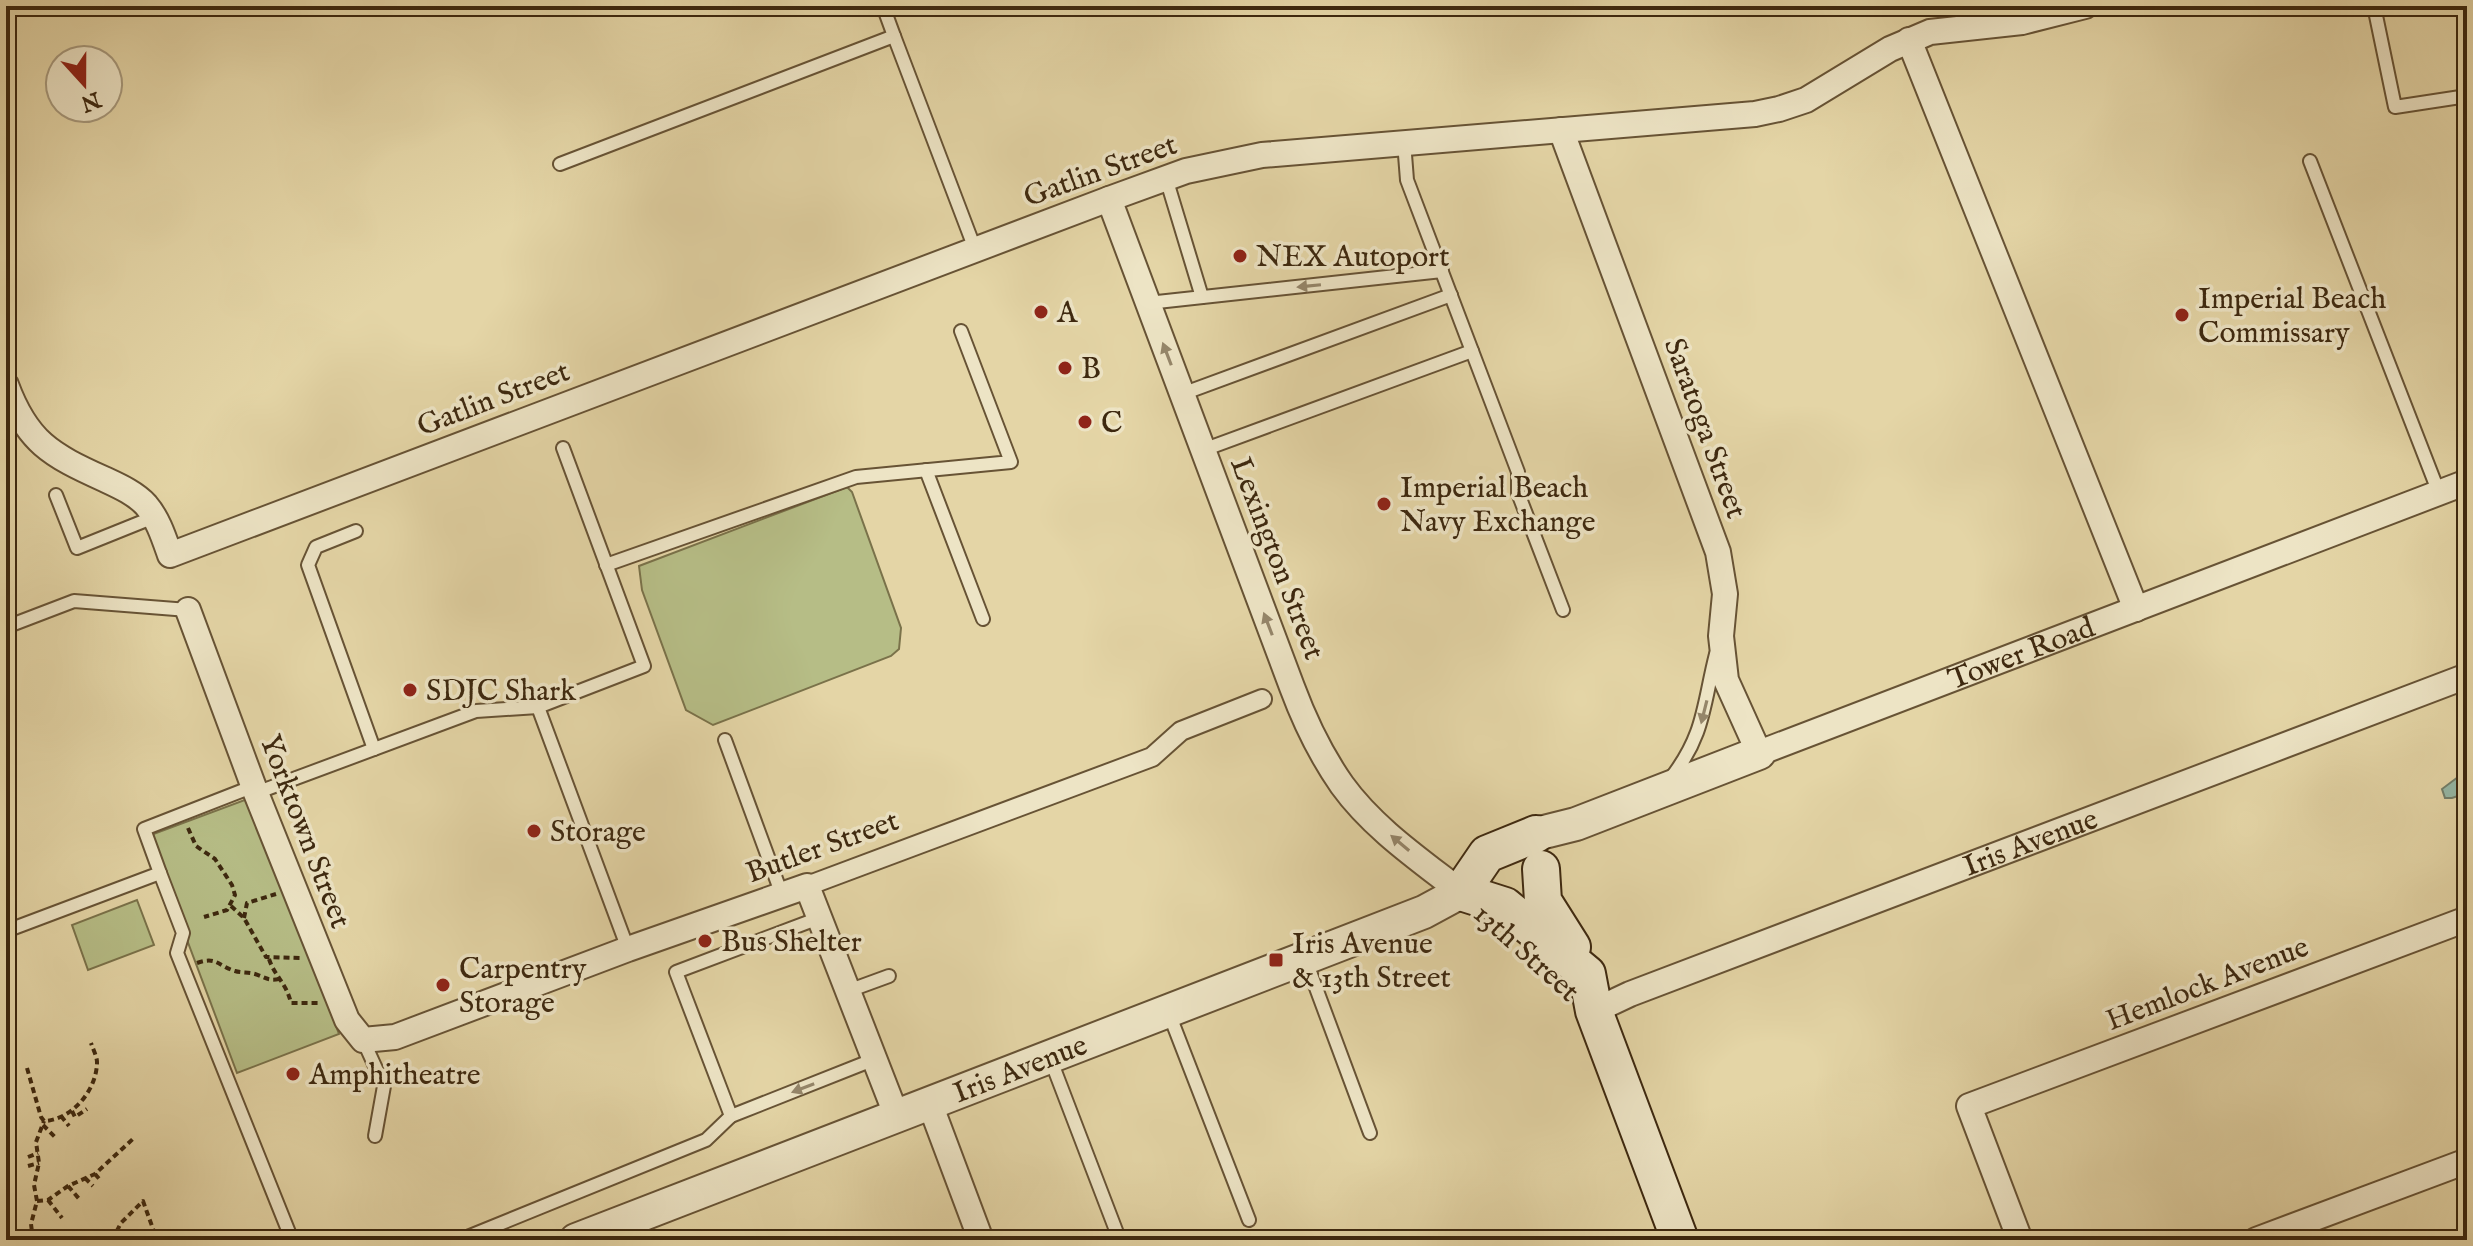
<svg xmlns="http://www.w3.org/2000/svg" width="2473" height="1246" viewBox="0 0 2473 1246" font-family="'IM FELL English',serif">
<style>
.green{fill:#b6bd86;stroke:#7a724a;stroke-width:2}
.water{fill:#95b9a7;stroke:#727f6a;stroke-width:2}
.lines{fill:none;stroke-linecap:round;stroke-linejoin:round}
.service-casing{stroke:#675335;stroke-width:16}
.pedestrian-casing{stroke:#675335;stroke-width:22}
.minor-casing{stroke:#675335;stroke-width:28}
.tertiary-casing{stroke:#675335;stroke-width:36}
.secondary-casing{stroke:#3d280f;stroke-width:40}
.path{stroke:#3d280f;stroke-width:4;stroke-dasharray:6 4;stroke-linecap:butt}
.service{stroke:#ede4c5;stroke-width:12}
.pedestrian{stroke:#ede4c5;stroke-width:18}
.minor{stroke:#ede4c5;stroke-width:24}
.tertiary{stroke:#ede4c5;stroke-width:32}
.secondary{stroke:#ede4c5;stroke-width:36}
.oneway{fill:#95866a}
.poi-dot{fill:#8f2418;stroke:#ede4c5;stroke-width:3}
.labels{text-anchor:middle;stroke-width:7;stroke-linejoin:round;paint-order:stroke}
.street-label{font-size:30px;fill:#3d280f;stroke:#ede4c5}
.poi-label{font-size:30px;fill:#3d280f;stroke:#ede4c5;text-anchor:start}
</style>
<rect width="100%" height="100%" fill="#e4d5a6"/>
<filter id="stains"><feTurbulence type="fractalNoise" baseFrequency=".0025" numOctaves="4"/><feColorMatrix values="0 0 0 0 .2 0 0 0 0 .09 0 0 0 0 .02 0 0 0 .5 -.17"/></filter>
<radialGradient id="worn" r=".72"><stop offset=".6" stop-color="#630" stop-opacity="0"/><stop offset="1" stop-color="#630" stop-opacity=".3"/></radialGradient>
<g class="green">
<path d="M847 487 852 492 901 628 899 649 891 656 713 725 686 710 642 590 639 566Z"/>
<path d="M250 798 339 1034 237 1073 148 836Z"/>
<path d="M137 900 154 945 88 970 72 925Z"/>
</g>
<path class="water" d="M2458 777 2467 779V793L2452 798H2445L2442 789Z"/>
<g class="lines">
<g class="service-casing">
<g id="service">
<path d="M883 6 894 36"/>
<path d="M2374 6 2395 107 2467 96"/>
<path d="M1404 142 1407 180 1518 472V493L1563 610"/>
<path d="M2310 161 2439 493"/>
<path d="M560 164 894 36 975 249"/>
<path d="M1166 178 1202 297"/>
<path d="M1148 303 1442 271"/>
<path d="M1182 394 1451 295"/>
<path d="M563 448 644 666 538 707 628 949"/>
<path d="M1203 450 1472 351"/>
<path d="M926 470 983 619"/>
<path d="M56 495 77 548 154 517"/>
<path d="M356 531 316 547 308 565 374 749"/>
<path d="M606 565 856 477 1011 462 961 331"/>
<path d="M6 627 74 601 188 610"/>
<path d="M725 740 782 895"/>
<path d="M1671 778C1705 734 1703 705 1716 654"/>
<path d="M256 793 476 711 538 707"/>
<path d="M160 873 183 933 177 953 292 1240"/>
<path d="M819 918 676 972 731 1116 875 1059"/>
<path d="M6 931 160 873 144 829 254 786"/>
<path d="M1306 961 1370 1133"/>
<path d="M848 991 889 976"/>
<path d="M1168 1011 1249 1220"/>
<path d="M363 1040 384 1086 375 1136"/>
<path d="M1050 1058 1117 1233"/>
<path d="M460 1240 706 1140 731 1116"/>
</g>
</g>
<g class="pedestrian-casing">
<path id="pedestrian" d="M807 886 1152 757 1181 731 1262 699"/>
</g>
<g class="minor-casing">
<g id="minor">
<path d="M1909 40 2136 609"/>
<path id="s1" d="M1561 130 1718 552 1725 594 1721 636 1726 680 1759 753 2467 482"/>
<path d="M1109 199 1292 687C1305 722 1321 755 1342 785 1373 828 1420 860 1461 892"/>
<path d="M6 385C27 442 51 455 104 479 119 486 135 493 146 505 158 519 164 538 170 555L1109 199 1186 171 1262 155 1755 114 1779 109 1806 100 1890 49 1930 32 2022 22 2085 6"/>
<path d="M188 610 256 793 347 1020 363 1040 395 1037 628 949 807 886 897 1117"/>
<path id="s2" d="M1594 1011 1630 994 2467 676"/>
<path d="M930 1104 981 1240"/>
<path d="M2020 1240 1969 1106 2467 919"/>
<path d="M2256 1240 2467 1161"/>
</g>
</g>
<g class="tertiary-casing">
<g id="tertiary">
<path d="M1536 834 1576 824 1759 753"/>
<path id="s3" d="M576 1240 1424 912 1461 892"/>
</g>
</g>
<g class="secondary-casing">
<g id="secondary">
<path d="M1541 869 1543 901 1572 947"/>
<path d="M1461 892 1505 906 1587 974 1594 1011 1680 1240"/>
<path d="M1461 892 1487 854 1536 834"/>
</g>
</g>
<g class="path">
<path d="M188 828 196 846 215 859 232 885 235 895 227 910 204 917"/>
<path d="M231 906 244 918 266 957 300 958"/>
<path d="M244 918 247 903 276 894"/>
<path d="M269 959C275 977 286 982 291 1003H318"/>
<path d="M197 963C217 956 218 966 235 971 241 973 248 972 255 974 267 978 267 981 280 979"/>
<path d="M27 1068 41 1117 44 1121C72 1120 97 1090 97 1062 97 1057 93 1049 91 1043"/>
<path d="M72 1111 75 1117 87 1109"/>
<path d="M61 1116 69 1126"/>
<path d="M43 1125 55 1137"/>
<path d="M28 1157 38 1153"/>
<path d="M28 1166 39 1163"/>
<path d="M95 1174 101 1181"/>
<path d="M85 1178 93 1186"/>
<path d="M68 1186 81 1201"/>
<path d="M48 1200 62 1218"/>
<path d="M37 1201 48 1200 68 1186 95 1174 135 1137"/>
<path d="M33 1240 31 1224 37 1201 34 1185 39 1163 36 1142 44 1121"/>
<path d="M112 1240 121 1223 143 1201 157 1240"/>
<path d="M147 1240 154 1231"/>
</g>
<use href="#service" class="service"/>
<use href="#pedestrian" class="pedestrian"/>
<use href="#minor" class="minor"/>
<use href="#tertiary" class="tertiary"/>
<use href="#secondary" class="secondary"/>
</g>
<defs><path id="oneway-solid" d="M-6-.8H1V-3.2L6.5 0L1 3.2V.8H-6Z" transform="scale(2)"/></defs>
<g class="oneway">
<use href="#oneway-solid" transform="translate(1309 286) rotate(174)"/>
<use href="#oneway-solid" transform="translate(1167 354) rotate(-111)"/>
<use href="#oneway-solid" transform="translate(1268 624) rotate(-111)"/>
<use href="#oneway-solid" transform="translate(1704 712) rotate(104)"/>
<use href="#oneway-solid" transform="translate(1400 843) rotate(-140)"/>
<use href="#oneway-solid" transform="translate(803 1088) rotate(159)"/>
</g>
<g class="poi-dot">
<circle cx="1240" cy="256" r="8"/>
<circle cx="1041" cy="312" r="8"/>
<circle cx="2182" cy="315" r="8"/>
<circle cx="1065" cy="368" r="8"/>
<circle cx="1085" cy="422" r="8"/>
<circle cx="1384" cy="504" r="8"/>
<circle cx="410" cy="690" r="8"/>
<circle cx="534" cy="831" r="8"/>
<circle cx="705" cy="941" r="8"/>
<rect x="1268" y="952" width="16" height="16" rx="4"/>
<circle cx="443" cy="985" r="8"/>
<circle cx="293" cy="1074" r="8"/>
</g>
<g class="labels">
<g class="street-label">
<text transform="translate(1100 170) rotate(-20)" y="10">Gatlin Street</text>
<text transform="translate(493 398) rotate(-21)" y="10">Gatlin Street</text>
<text transform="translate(1706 428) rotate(70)" y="10">Saratoga Street</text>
<text transform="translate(1278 558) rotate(69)" y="10">Lexington Street</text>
<text dy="10" stroke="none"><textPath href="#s1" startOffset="940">Tower Road</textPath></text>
<text transform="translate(306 831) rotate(69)" y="10">Yorktown Street</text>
<text dy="10" stroke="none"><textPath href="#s2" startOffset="468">Iris Avenue</textPath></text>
<text transform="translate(822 846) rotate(-20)" y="10">Butler Street</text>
<text transform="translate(1527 952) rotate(42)" y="10">13th Street</text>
<text transform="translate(2207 983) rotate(-21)" y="10">Hemlock Avenue</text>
<text dy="10" stroke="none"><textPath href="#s3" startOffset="476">Iris Avenue</textPath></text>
</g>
<g class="poi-label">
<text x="1256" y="266">NEX Autoport</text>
<text x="2198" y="308">Imperial Beach<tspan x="2198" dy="34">Commissary</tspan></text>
<text x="1057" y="322">A</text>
<text x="1081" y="378">B</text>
<text x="1101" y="432">C</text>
<text x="1400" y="497">Imperial Beach<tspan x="1400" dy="34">Navy Exchange</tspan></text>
<text x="426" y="700">SDJC Shark</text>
<text x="550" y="841">Storage</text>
<text x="721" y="951">Bus Shelter</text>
<text x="1292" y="953">Iris Avenue<tspan x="1292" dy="34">&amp; 13th Street</tspan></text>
<text x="459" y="978">Carpentry<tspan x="459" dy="34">Storage</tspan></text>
<text x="309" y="1084">Amphitheatre</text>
</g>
</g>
<rect width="2473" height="1246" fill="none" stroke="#e4d5a6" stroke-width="32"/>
<rect x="8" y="8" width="2457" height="1230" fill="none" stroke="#3d280f" stroke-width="4"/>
<rect x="16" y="16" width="2441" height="1214" fill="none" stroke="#3d280f" stroke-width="2"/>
<g transform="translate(84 84) rotate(159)"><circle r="38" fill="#ede4c5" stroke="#a7997c" stroke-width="2"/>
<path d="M0-6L14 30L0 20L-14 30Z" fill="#8f2418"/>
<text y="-12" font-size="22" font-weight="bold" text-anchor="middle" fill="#3d280f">N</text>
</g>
<rect width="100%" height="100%" filter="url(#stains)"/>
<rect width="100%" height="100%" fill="url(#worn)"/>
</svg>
